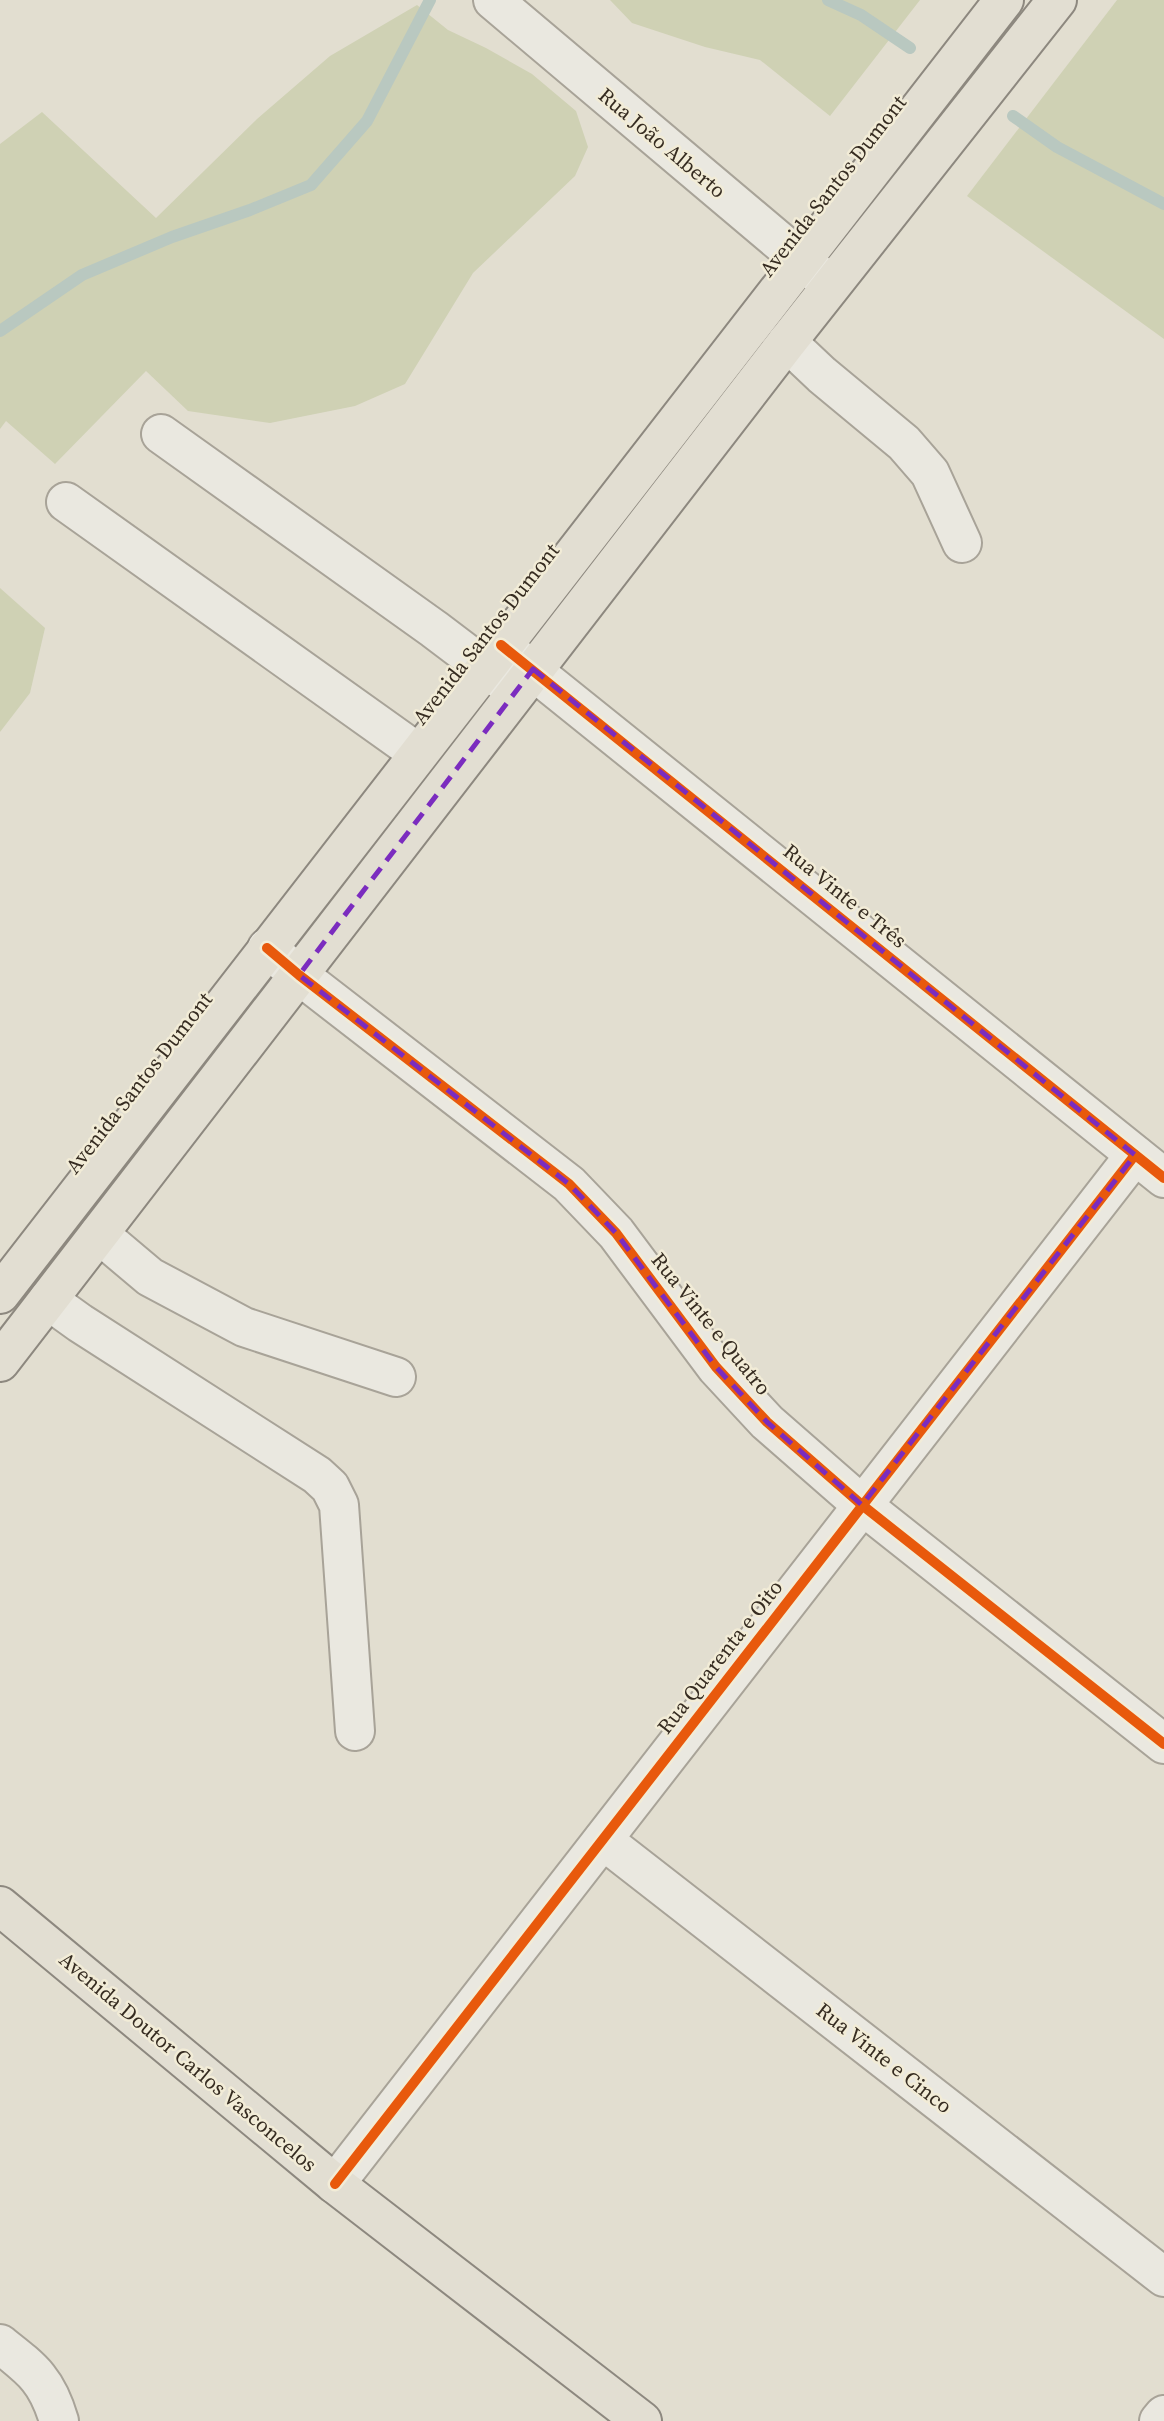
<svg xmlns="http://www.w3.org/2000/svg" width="1164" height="2421" viewBox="0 0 1164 2421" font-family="'Source Serif 4',serif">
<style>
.green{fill:#cfd1b4}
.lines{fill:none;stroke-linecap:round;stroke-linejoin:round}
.stream{stroke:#b9c8c0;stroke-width:12}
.minor-casing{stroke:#a8a398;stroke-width:42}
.major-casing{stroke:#8d887f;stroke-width:42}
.minor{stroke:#eae8e0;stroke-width:38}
.major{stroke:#e2ded2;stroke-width:38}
.cycleway-casing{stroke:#f2ecd7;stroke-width:15}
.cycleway{stroke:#e8590c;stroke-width:10}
.marked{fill:none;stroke:#7b2cbf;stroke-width:5;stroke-dasharray:14 9;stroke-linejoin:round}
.labels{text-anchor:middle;stroke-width:5;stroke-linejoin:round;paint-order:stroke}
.street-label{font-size:21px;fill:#362c21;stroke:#f2ecd7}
</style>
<rect width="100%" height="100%" fill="#e2ded0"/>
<g class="green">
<path d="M610 0H920L830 116 760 60 705 47 632 23Z"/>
<path d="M1117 0H1164V339L967 196Z"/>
<path d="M417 5 448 30 486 48 532 74 576 111 588 147 575 176 473 273 405 384 355 406 270 423 188 411 146 371 55 464 6 421 0 429V144L42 112 156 218 257 119 330 56Z"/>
<path d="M0 588 45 628 30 693 0 732Z"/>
</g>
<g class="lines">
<g class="stream">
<path d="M828 0 861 15 910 48"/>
<path d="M1013 116 1057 147 1164 204"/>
<path d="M0 331 82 275 172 237 250 210 311 185 367 121 430 0"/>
</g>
<g class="minor-casing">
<g id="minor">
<path d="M493 0 831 285"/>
<path d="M787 342 822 375 904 443 930 473 962 543"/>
<path d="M161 434 434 629 516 691"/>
<path d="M66 502 418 753"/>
<path d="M501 645 1164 1178"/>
<path d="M267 948 299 975 569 1184 616 1233 716 1367 767 1422 862 1505 1164 1744"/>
<path d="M99 1234 150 1277 244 1327 396 1377"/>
<path d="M48 1300 80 1323 317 1475 330 1487 339 1505 355 1731"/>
<path d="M603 1840 1164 2277"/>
<path d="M335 2184 1135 1155"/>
<path d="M0 2344C33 2370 47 2380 59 2421"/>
<path d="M1159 2421 1164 2415"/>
</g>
</g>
<g class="major-casing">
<g id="major">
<path d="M0 1294 1004 0"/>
<path d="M0 1362 787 342 1057 0"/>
<path d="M0 1906 335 2184 642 2421"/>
</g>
</g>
<use href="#minor" class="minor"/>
<use href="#major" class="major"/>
<g class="cycleway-casing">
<g id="cycleway">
<path d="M501 645 1164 1178"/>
<path d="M267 948 299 975 569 1184 616 1233 716 1367 767 1422 862 1505 1164 1744"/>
<path d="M335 2184 1135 1155"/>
</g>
</g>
<use href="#cycleway" class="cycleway"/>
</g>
<path class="marked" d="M533 669 1135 1155 862 1505 767 1422 716 1367 616 1233 569 1184 299 975Z"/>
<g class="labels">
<g class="street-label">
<text transform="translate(662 143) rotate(40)" y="7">Rua João Alberto</text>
<text transform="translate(833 186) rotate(-52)" y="7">Avenida Santos Dumont</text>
<text transform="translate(486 634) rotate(-52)" y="7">Avenida Santos Dumont</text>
<text transform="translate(845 896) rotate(39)" y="7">Rua Vinte e Três</text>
<text transform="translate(139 1083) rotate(-52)" y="7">Avenida Santos Dumont</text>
<text transform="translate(711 1324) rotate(51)" y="7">Rua Vinte e Quatro</text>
<text transform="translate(720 1657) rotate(-52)" y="7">Rua Quarenta e Oito</text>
<text transform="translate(884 2058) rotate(38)" y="7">Rua Vinte e Cinco</text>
<text transform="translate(188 2062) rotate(40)" y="7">Avenida Doutor Carlos Vasconcelos</text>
</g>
</g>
</svg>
